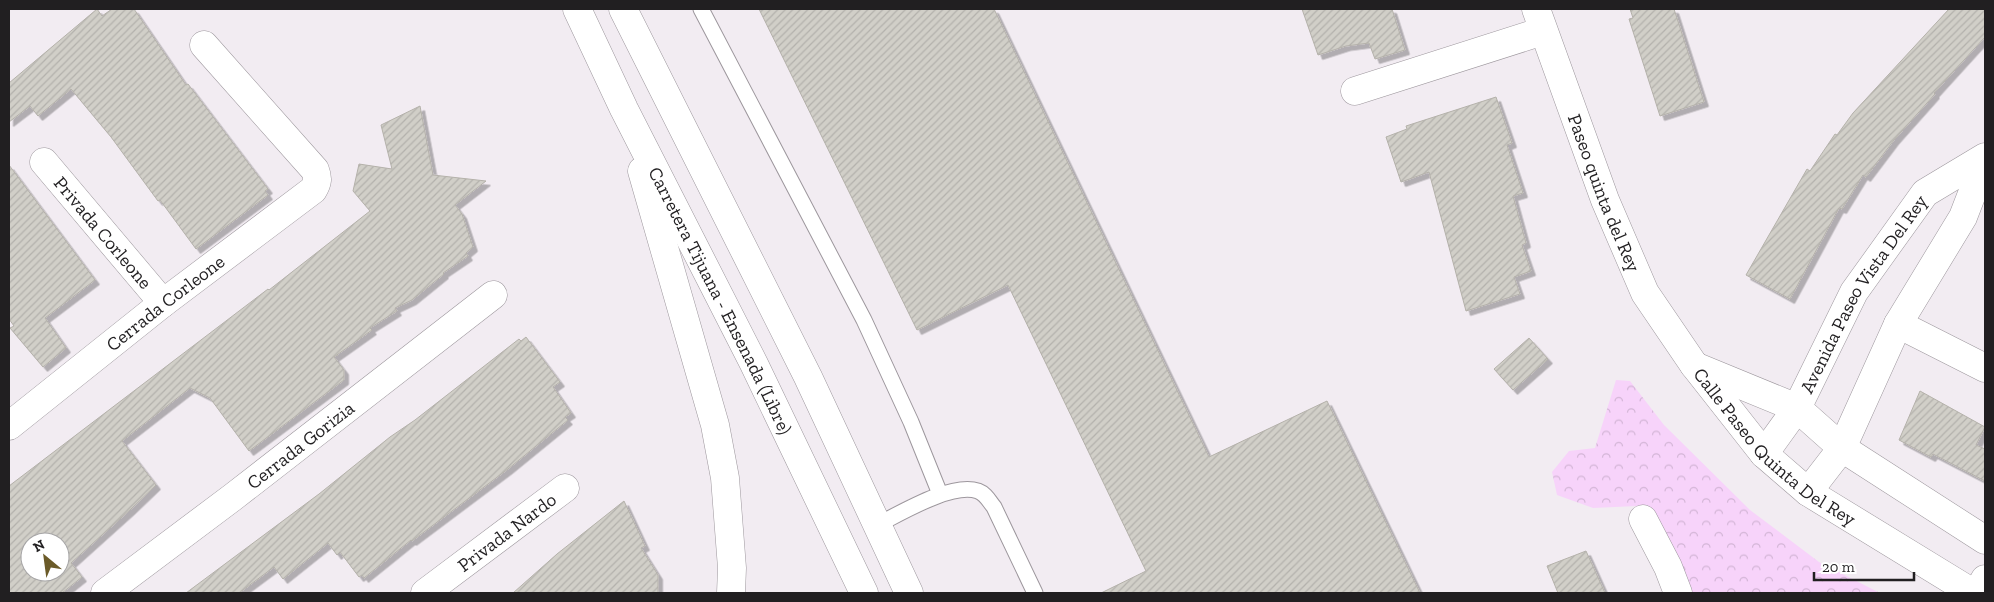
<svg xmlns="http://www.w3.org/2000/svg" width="1994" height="602" viewBox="0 0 1994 602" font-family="'Zilla Slab',serif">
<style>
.park{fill:url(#park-crowns)}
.building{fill:url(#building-hatch);stroke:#b4b1aa;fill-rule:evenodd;filter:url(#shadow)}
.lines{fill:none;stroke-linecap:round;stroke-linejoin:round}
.service-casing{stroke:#9d979d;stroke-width:17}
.minor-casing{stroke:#9d979d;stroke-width:29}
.tertiary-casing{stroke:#9d979d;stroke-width:29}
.trunk-casing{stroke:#9d979d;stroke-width:29}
.service{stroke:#fff;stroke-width:15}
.minor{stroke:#fff;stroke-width:28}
.tertiary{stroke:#fff;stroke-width:28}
.trunk{stroke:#fff;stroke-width:28}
.labels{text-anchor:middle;stroke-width:4;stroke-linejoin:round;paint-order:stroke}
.street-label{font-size:19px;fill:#211f21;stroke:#fff}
</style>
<defs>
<pattern id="park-crowns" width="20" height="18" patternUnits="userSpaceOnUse" patternTransform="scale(1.25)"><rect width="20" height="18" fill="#f7d3fa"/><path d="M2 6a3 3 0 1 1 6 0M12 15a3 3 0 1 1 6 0" fill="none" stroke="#d3b5d6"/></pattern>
<pattern id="building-hatch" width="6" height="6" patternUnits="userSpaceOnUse" patternTransform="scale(1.25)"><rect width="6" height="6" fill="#d1cfc8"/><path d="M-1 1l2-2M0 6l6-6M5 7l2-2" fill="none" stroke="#b3b1ac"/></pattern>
<filter id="shadow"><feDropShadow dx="4.5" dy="4.5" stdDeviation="0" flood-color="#0004"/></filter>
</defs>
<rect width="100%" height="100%" fill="#f2ecf2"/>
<path class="park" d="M1616 380 1630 381 1664 425 1750 510 1819 562 1880 593H1679L1651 525 1637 506 1593 508 1557 495 1552 472 1569 451 1595 448Z"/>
<g class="building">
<path d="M97 9 102 16 112 9H134L186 85 188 84 268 189 265 191 268 195 196 249 160 200 158 201 111 137 71 89 38 116 30 106 9 122V83Z"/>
<path d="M759 9H994L1209 457 1327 401 1420 593H1101L1146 571 1008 285 917 330Z"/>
<path d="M1302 9H1392L1405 50 1375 59 1369 43 1346 46 1318 55Z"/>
<path d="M1630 9H1674L1704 102 1660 116 1629 19 1633 18Z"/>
<path d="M1949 9H1985V37L1934 93 1935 94 1894 140 1866 177 1863 175 1842 209 1839 208 1790 299 1746 275 1807 169 1810 171 1835 134 1837 135 1853 113Z"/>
<path d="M1496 97 1512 143 1507 145 1523 193 1513 196 1526 243 1522 245 1531 271 1514 277 1520 294 1466 311 1429 172 1401 182 1386 137 1407 129 1406 126Z"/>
<path d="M420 106 433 175 486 181 455 205 462 214 473 247 466 253 468 256 443 273 444 274 412 300 395 308 397 311 370 328 372 330 334 357 344 370V380L249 451 210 398 190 388 122 441 156 485 131 509 71 563 82 577 62 593H9V486L268 289 269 290 370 211 353 191 359 164 392 169 381 125ZM30 542H60V572H30Z"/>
<path d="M9 165 95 280 45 318 66 348 43 367 10 328 14 326 9 319Z"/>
<path d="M526 337 560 382 553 387 571 413 565 417 568 420 508 469 412 541 411 540 364 578 362 575 359 577 340 552 337 555 328 543 283 579 274 567 239 593H186L319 494 390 437 415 420 519 339 521 341Z"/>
<path d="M1529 338 1548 359 1513 390 1494 369Z"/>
<path d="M1920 391 1985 427 1976 445 1985 449V481L1933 454 1931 457 1899 440Z"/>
<path d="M624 501 645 546 641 548 658 575V593H513L557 554Z"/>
<path d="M1586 551 1605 593H1558L1547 566Z"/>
</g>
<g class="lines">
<g class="service-casing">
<g id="service">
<path d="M701 9 864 320 911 422 940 494"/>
<path d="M877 525C901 513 952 482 978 491 986 494 989 501 994 507L1035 593"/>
</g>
</g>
<g class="minor-casing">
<g id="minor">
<path id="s1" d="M1536 9 1605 200 1645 293 1694 365"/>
<path d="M1355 91 1543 31"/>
<path id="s2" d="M44 162 163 303"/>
<path d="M1898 324 1985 368"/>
<path id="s3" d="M9 426 163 303 313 190C318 182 318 178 315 170L204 45"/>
<path d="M1643 519 1668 567 1678 593"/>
<path id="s4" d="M105 593 233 497 493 295"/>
<path id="s5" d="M425 593 565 488"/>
<path d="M1977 593 1985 579"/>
</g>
</g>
<g class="tertiary-casing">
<g id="tertiary">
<path id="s6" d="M1694 365 1764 454 1808 492 1973 593"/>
<path d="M1697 367 1797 408 1842 448 1985 540"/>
<path id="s7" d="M1764 454 1797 408 1854 292 1925 193 1985 157"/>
<path d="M1808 492 1842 448 1898 324 1963 217 1985 160"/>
</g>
</g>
<g class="trunk-casing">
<g id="trunk">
<path id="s8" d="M577 9 624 109 754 364 864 593"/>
<path d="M623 9 808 377 909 593"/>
<path d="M642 171 715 425 725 478 732 568 731 593"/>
</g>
</g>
<use href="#service" class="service"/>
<use href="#minor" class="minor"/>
<use href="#tertiary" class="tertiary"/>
<use href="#trunk" class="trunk"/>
</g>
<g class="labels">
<g class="street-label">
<text dy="7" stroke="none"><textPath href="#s1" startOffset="196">Paseo quinta del Rey</textPath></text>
<text dy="7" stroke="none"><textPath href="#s2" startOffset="92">Privada Corleone</textPath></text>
<text dy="7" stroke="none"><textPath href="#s7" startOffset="189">Avenida Paseo Vista Del Rey</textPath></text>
<text dy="7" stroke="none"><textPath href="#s8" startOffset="325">Carretera Tijuana - Ensenada (Libre)</textPath></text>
<text dy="7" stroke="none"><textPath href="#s3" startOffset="199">Cerrada Corleone</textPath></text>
<text dy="7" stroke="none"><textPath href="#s4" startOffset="245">Cerrada Gorizia</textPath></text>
<text dy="7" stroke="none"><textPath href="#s6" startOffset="116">Calle Paseo Quinta Del Rey</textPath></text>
<text dy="7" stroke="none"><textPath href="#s5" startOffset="102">Privada Nardo</textPath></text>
</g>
</g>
<rect width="1994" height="602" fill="none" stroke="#211f21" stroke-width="20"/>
<g transform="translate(45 557) rotate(331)"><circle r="24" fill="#ffffff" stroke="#a6a5a6"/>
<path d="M0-4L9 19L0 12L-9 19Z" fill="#6b5b29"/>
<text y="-8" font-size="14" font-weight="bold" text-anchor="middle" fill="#211f21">N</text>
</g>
<path d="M1814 572v8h100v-8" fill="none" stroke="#211f21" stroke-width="2.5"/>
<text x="1822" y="572" font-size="15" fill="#211f21" stroke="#ffffff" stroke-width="4" paint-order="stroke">20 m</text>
</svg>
